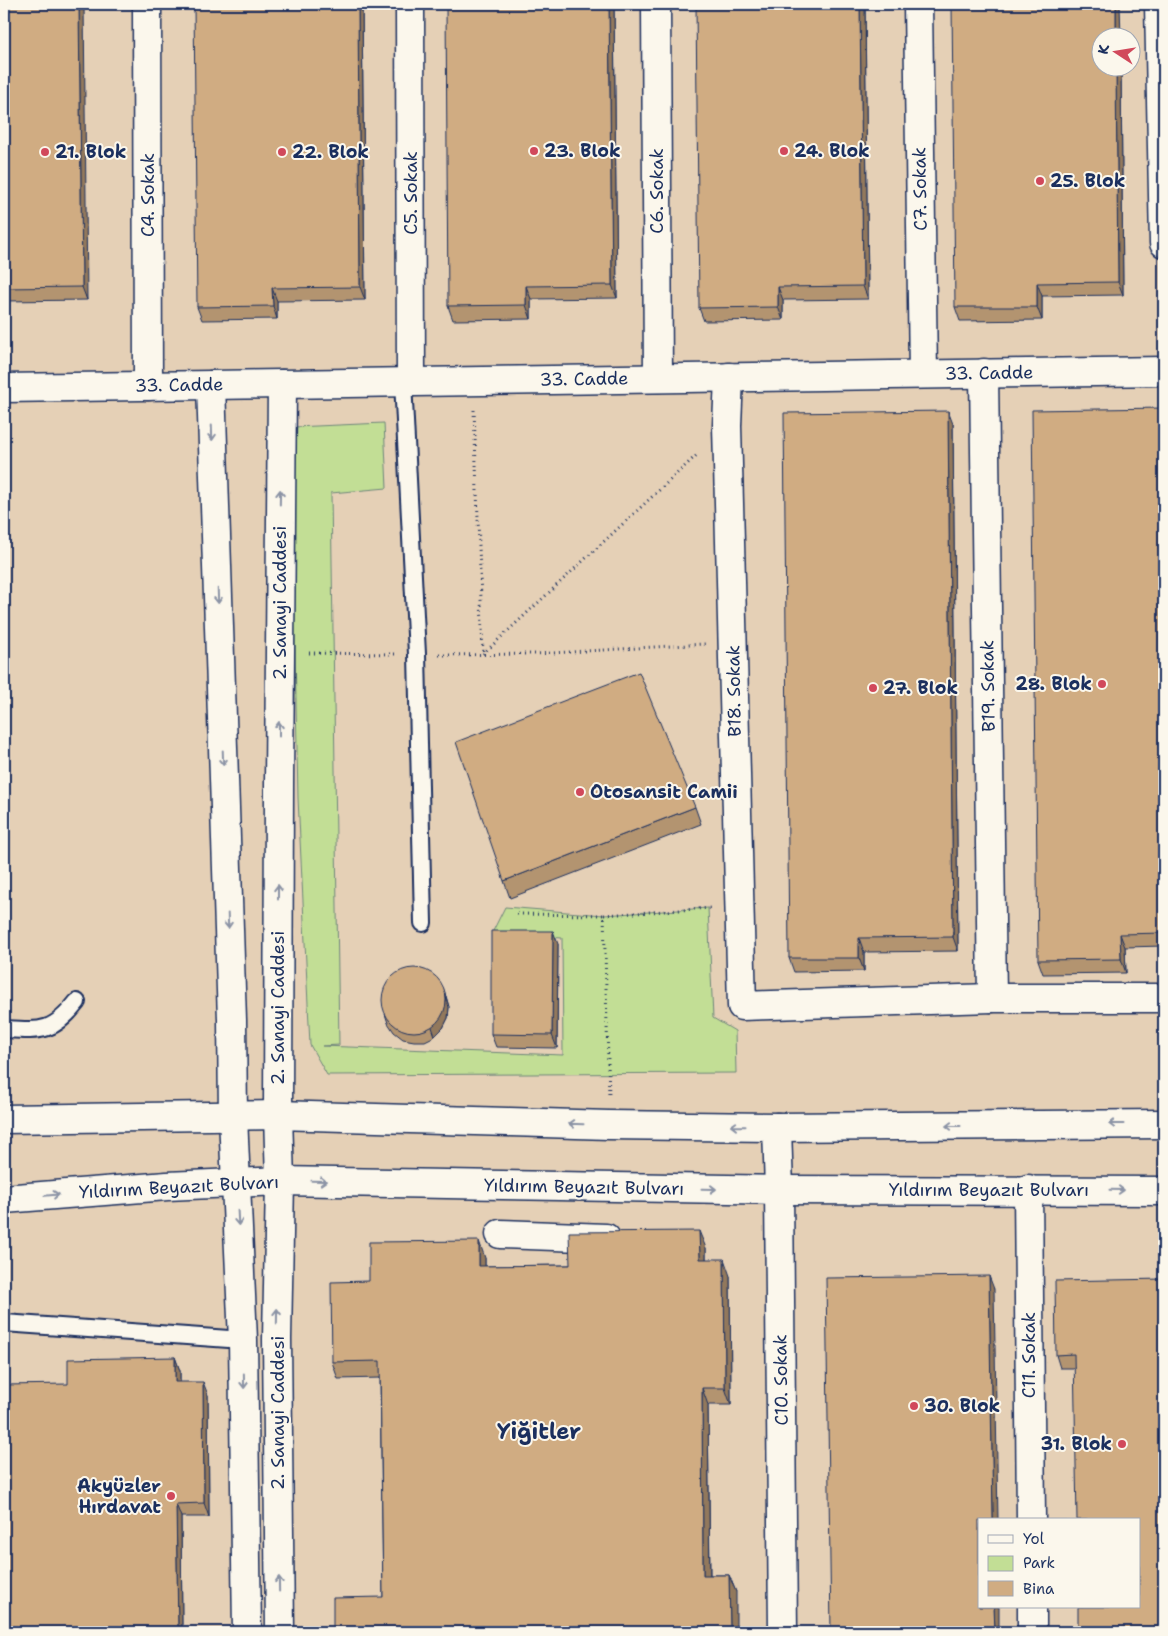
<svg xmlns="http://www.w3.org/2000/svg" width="1168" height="1636" viewBox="0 0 1168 1636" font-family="'Shantell Sans',sans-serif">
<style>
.built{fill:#e5d0b6;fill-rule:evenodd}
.green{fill:#c2de95;stroke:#6e867a}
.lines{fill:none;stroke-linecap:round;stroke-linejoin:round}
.service-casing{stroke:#1b2f5e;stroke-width:20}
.minor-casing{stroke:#1b2f5e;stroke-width:31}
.secondary-casing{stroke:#1b2f5e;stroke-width:31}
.path{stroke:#1b2f5e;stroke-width:3;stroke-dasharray:1 4;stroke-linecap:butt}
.service{stroke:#fbf7ec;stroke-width:16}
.minor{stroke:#fbf7ec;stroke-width:28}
.secondary{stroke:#fbf7ec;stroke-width:28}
.wall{fill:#b39470;stroke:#1b2f5e}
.shaded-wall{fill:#92785b;stroke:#1b2f5e}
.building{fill:#d0ac82;stroke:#1b2f5e}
.oneway{stroke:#8b93a5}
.poi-dot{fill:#d1495b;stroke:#fbf7ec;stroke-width:2}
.labels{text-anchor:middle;stroke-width:4;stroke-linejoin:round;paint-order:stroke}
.poi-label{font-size:18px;font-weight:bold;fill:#1b2f5e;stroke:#fbf7ec;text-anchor:start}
.street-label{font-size:18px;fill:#1b2f5e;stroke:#fbf7ec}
.district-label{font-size:22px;font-weight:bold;fill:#1b2f5e;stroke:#fbf7ec}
</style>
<rect width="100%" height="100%" fill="#eee0cc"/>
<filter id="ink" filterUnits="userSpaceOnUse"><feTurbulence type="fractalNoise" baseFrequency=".02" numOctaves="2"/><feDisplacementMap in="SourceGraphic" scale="10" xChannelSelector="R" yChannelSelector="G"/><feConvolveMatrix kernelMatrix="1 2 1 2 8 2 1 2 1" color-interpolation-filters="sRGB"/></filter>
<g filter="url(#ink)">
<path class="built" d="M4 4H1164V1632H4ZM1100 38H1130V68H1100ZM979 1520H1139V1607H979Z"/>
<path class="green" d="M384 423 387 488 331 493 339 1045 322 1046 563 1055 562 938 492 933 505 907 604 915 708 908 713 1018 735 1031 736 1073 327 1075 310 1045 298 798 292 502 294 427Z"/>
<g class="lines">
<g class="service-casing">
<g id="service">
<path d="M403 382 417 654 423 923"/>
<path d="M4 1029C41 1031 53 1033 77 1002"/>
<path d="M4 1323 243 1340"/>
</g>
</g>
<g class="minor-casing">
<g id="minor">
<path d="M147 4 148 386"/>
<path d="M410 4 411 382"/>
<path d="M656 4 658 378"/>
<path d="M918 4 923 374"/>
<path d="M1159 4 1164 243"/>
<path d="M984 373 992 998"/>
<path d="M729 377 727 426 742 1006 992 998H1164"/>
<path d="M777 1127 779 1190 783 1632"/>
<path d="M1028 1189 1031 1520"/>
<path d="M500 1234 606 1238"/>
<path d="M1032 1607V1632"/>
</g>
</g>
<g class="secondary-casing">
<g id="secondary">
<path d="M211 385 232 1020 233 1117 243 1340 247 1632"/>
<path d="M4 388 1164 371"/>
<path d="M4 1119 278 1115 609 1125 777 1127 1164 1124"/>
<path d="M4 1199 167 1186 280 1181 779 1190 1164 1191"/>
<path d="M280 1632 277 1339 280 1181 278 1115 279 785 282 384"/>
</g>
</g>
<g class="path">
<path d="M474 410 483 653"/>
<path d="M309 653 395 654"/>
<path d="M483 654 698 454"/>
<path d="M439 655 535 654 705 644"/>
<path d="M517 914 604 915 609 1097"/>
<path d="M604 915 711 908"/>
</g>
<use href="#service" class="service"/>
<use href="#minor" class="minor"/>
<use href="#secondary" class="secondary"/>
</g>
<g class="wall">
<path d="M4 4 87 300 4 301Z"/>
<path d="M362 4 365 300 277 301V319L202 320 197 307Z"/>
<path d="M614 4 617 298 531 299V319L453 320 448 306Z"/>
<path d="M865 4 868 299 783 300V320L704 321 699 308Z"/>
<path d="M1100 68H1121L1123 295 1042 296V320L960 321 955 307Z"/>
<path d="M1164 408V946L1125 947 1126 973 1043 974 1038 960Z"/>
<path d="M953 424 958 951 864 952V971L794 972 789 958Z"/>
<path d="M695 807 701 824 510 898 504 881Z"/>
<path d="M558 944 557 1048 496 1047 491 1034Z"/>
<path d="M446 996 449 1007 448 1018 443 1028 435 1036 425 1041H414L403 1039 394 1032 388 1023 385 1014Z"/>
<path d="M706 1248V1259L730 1276 731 1405H708L710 1575H729L736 1592 383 1597 380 1378 338 1379 332 1362 369 1281 485 1258V1266L570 1265Z"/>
<path d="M1164 1279 1074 1368H1060L1056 1355Z"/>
<path d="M175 1357 180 1371V1382L208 1395 209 1517H181L182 1632H4L68 1384Z"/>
</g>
<g class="shaded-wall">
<path d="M79 4H84L87 300 82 287Z"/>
<path d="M358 4H362L365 300 360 287Z"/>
<path d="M609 4H614L617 298 612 285Z"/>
<path d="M860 4H865L868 299 863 286Z"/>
<path d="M1116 4H1120L1121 38H1116Z"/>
<path d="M1116 68H1121L1123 295 1118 282Z"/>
<path d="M1037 283 1042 296V320L1037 307Z"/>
<path d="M526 286 531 299V319L526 305Z"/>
<path d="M778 287 783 300V320L778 307Z"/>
<path d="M272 288 277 301V319L273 306Z"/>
<path d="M948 411 953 424 958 951 953 937Z"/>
<path d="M553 931 558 944 557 1048 552 1035Z"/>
<path d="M1120 934 1125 947 1126 973 1121 959Z"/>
<path d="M859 938 864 952V971L859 958Z"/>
<path d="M443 987 449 1007 448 1018 443 1028 435 1036 432 1027Z"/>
<path d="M699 1231 706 1248V1276L700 1259Z"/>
<path d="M479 1241 485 1258V1283L479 1266Z"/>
<path d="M724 1259 730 1276 731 1405 725 1388Z"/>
<path d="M989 1276 994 1289 998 1520H993Z"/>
<path d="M175 1357 180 1371V1395L175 1382Z"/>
<path d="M203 1382 208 1395 209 1517 204 1503Z"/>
<path d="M702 1388 708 1405 710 1592 703 1575Z"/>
<path d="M176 1504 181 1517 182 1632H178Z"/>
<path d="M729 1575 736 1592V1632H730Z"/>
<path d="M994 1607H999V1632H995Z"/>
</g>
<g class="building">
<path d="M4 4H79L82 287 4 288Z"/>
<path d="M194 4H358L360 287 272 288 273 306 197 307Z"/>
<path d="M446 4H609L612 285 526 286V305L448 306Z"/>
<path d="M696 4H860L863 286 778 287V307L699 308Z"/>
<path d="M952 4H1116V38H1100V68H1116L1118 282 1037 283V307H955Z"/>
<path d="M1164 408V933L1120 934 1121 959 1038 960 1032 410Z"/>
<path d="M948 411 953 937 859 938V958H789L784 413Z"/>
<path d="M639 672 695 807 504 881 456 742Z"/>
<path d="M491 931H553L552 1035 491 1034Z"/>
<circle cx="414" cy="1000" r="32"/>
<path d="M699 1231 700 1259H724L725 1388H702L703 1575H729L730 1632H333V1598L383 1597 380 1361 332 1362 331 1282 369 1281V1242L479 1241V1266L570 1265 569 1232Z"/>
<path d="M989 1276 993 1520H979V1607H994L995 1632H831L826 1278Z"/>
<path d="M1164 1279V1632H1078V1607H1139V1520H1077L1074 1354 1056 1355 1055 1281Z"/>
<path d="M175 1357V1382H203L204 1503 176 1504 178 1632H4V1385L68 1384V1359Z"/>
</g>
<defs><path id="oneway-shaft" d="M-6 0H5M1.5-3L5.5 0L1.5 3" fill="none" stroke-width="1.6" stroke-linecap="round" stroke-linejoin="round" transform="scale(1.25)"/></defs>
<g class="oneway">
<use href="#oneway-shaft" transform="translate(212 433) rotate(88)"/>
<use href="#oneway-shaft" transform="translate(280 497) rotate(-89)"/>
<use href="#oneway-shaft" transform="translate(218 596) rotate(88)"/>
<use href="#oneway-shaft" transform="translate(279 729) rotate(-90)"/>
<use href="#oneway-shaft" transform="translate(223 758) rotate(88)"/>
<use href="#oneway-shaft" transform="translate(278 892) rotate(-90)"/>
<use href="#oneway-shaft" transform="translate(228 921) rotate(88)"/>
<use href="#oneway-shaft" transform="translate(576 1124) rotate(-178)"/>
<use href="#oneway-shaft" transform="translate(1116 1124) rotate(180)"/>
<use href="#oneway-shaft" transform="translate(738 1126) rotate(-179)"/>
<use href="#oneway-shaft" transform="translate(953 1126) rotate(180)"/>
<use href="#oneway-shaft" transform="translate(319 1181) rotate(1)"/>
<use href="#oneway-shaft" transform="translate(709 1189) rotate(1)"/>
<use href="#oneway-shaft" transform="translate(1117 1190) rotate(1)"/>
<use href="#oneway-shaft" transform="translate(52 1195) rotate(-5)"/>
<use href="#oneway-shaft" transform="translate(238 1218) rotate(87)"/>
<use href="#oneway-shaft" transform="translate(277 1316) rotate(-89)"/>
<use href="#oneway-shaft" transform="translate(244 1381) rotate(89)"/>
<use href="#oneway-shaft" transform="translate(279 1584) rotate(-91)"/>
</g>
</g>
<g class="poi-dot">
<circle cx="534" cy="151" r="5"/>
<circle cx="784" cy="151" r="5"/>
<circle cx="45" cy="152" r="5"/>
<circle cx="282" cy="152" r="5"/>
<circle cx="1040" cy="181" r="5"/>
<circle cx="1102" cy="684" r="5"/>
<circle cx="873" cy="688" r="5"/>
<circle cx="580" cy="792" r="5"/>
<circle cx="914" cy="1406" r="5"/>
<circle cx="1122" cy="1444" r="5"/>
<circle cx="171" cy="1496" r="5"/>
</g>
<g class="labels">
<g class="poi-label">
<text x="544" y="157">23. Blok</text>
<text x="794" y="157">24. Blok</text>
<text x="55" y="158">21. Blok</text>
<text x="292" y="158">22. Blok</text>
<text x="1050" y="187">25. Blok</text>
<text x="1092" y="690" text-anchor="end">28. Blok</text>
<text x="883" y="694">27. Blok</text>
<text x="590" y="798">Otosansit Camii</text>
<text x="924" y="1412">30. Blok</text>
<text x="1112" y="1450" text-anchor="end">31. Blok</text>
<text x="161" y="1492" text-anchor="end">Akyüzler<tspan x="161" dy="21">Hırdavat</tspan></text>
</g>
<g class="street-label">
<text transform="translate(920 189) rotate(-91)" y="6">C7. Sokak</text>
<text transform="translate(657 191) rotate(-90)" y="6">C6. Sokak</text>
<text transform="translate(411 193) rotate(-90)" y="6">C5. Sokak</text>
<text transform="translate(148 195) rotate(-90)" y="6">C4. Sokak</text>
<text transform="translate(989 373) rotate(-1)" y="6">33. Cadde</text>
<text transform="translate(584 379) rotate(-1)" y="6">33. Cadde</text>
<text transform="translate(179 385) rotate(-1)" y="6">33. Cadde</text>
<text transform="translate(280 603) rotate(-90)" y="6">2. Sanayi Caddesi</text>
<text transform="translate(988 686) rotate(-91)" y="6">B19. Sokak</text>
<text transform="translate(734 691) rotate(-91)" y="6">B18. Sokak</text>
<text transform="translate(278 1008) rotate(-90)" y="6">2. Sanayi Caddesi</text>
<text transform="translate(179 1187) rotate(-3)" y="6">Yıldırım Beyazıt Bulvarı</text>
<text transform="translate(584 1187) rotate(1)" y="6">Yıldırım Beyazıt Bulvarı</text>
<text x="989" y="1196">Yıldırım Beyazıt Bulvarı</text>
<text transform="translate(1029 1355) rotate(-90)" y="6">C11. Sokak</text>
<text transform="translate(781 1380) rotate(-91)" y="6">C10. Sokak</text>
<text transform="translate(278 1413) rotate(-90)" y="6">2. Sanayi Caddesi</text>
</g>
<g class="district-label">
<text x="539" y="1439">Yiğitler</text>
</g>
</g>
<rect width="1168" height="1636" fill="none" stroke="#fbf7ec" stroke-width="20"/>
<rect x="10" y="10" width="1148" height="1616" fill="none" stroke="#1b2f5e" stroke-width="2" filter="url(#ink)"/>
<rect x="978" y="1518" width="162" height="90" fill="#fbf7ec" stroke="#a1a7b3"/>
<rect x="988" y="1535" width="25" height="8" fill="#fbf7ec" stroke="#a1a7b3"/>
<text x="1023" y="1544" font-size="15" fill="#1b2f5e">Yol</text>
<rect x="988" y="1556" width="25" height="15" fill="#c2de95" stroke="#a1a7b3"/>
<text x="1023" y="1568" font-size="15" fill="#1b2f5e">Park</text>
<rect x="988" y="1581" width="25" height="15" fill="#d0ac82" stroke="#a1a7b3"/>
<text x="1023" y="1594" font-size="15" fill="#1b2f5e">Bina</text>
<g transform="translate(1116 52) rotate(282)"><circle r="24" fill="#fbf7ec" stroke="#a1a7b3"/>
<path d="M0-4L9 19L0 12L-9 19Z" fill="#d1495b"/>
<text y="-8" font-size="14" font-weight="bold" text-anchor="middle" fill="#1b2f5e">K</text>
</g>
</svg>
